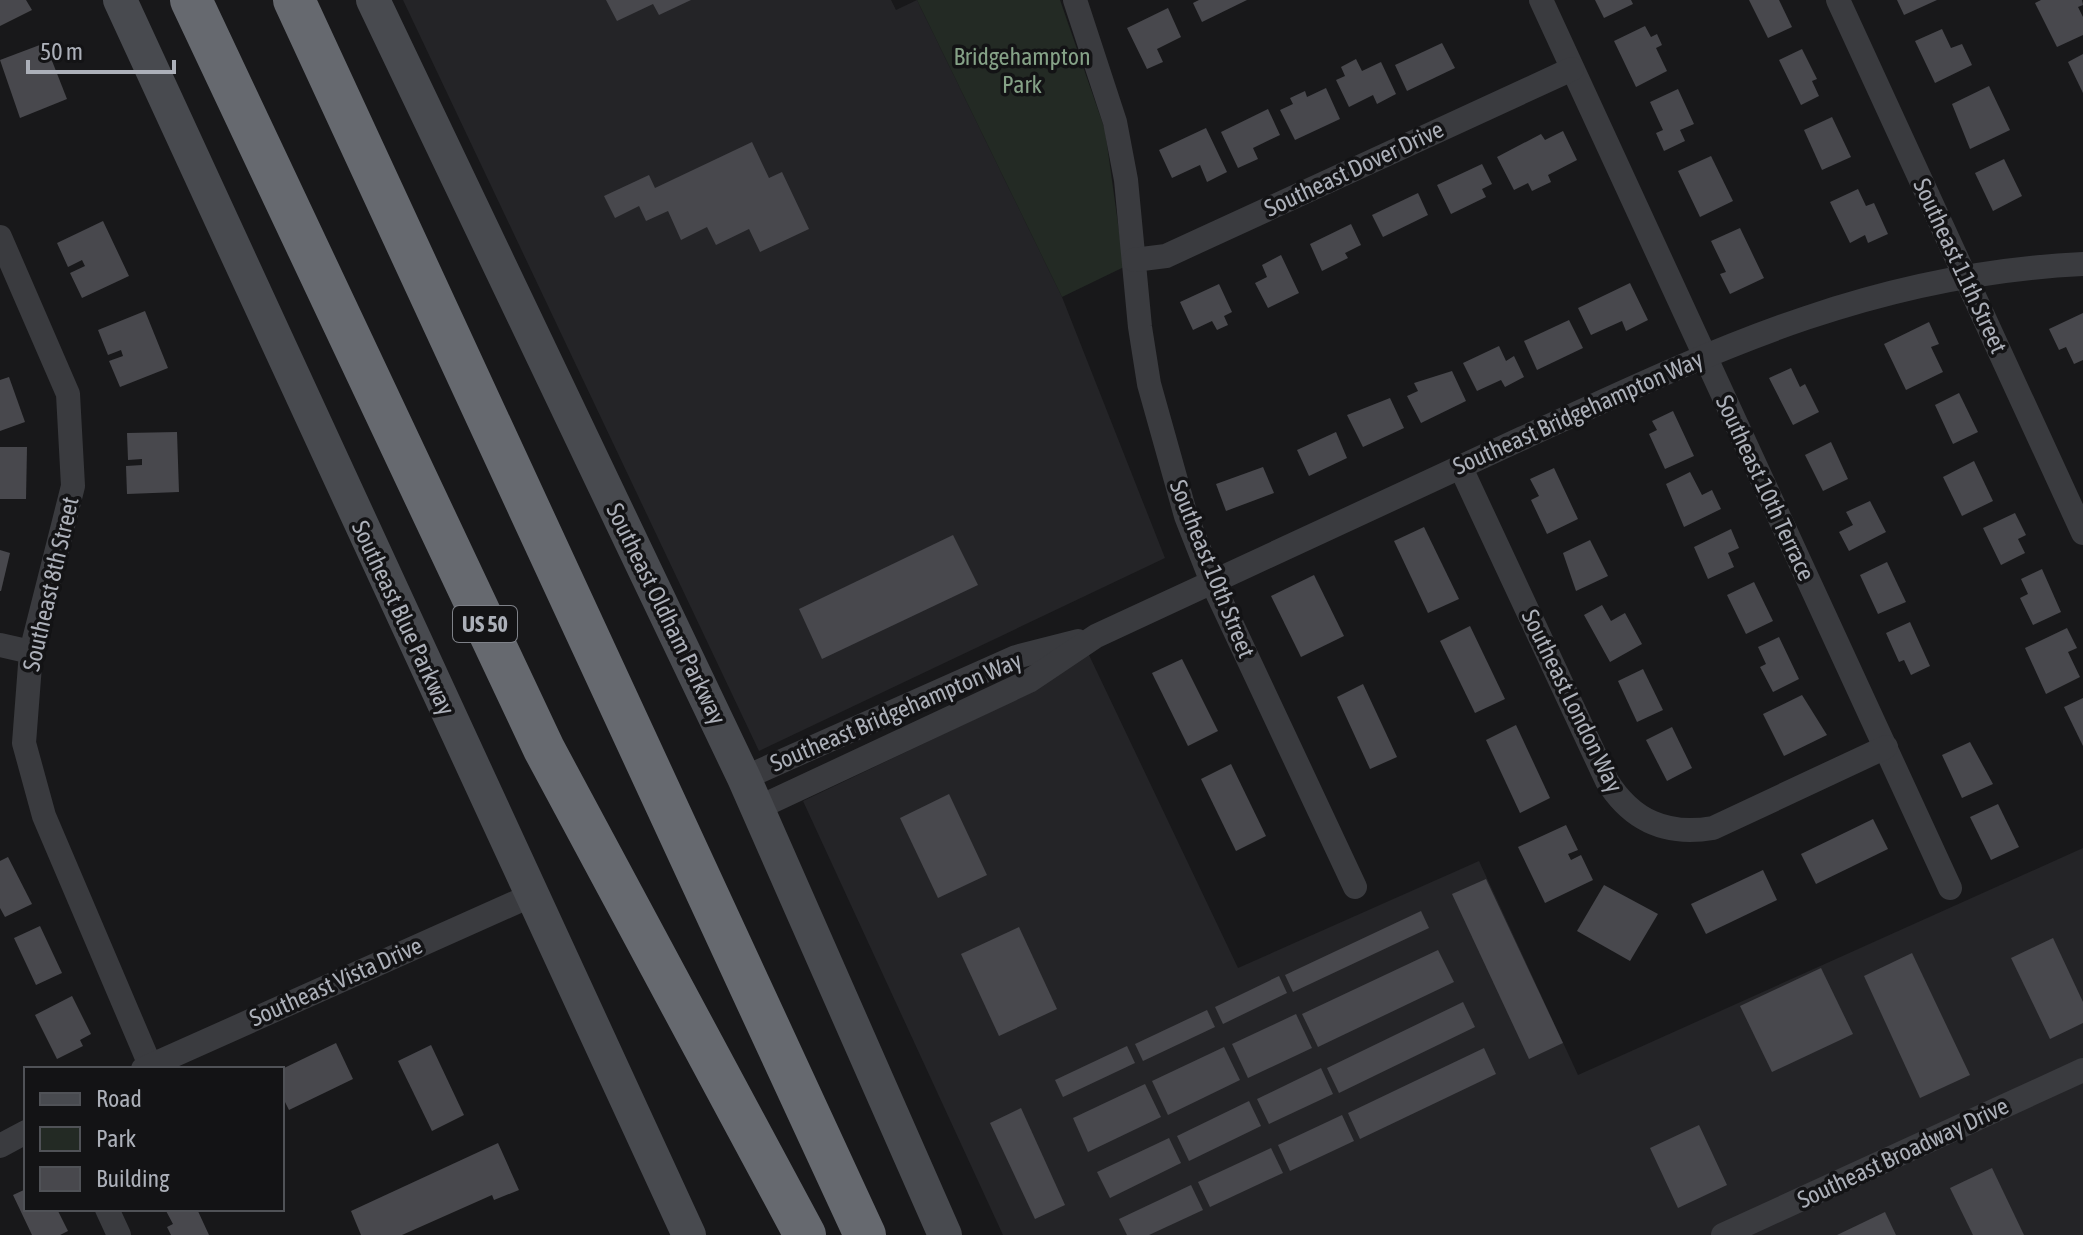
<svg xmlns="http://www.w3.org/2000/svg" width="2083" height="1235" viewBox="0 0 2083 1235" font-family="'Asap Condensed',sans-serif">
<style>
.built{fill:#242427}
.green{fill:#232a24}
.building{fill:#48484d}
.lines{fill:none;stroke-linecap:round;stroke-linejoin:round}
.street{stroke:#3a3b3f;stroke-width:24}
.secondary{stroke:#484a4f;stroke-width:34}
.highway{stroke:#66696f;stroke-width:42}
.labels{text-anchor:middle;stroke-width:7;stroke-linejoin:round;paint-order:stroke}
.shield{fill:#131315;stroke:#7e8188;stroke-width:2}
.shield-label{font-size:22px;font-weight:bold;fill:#acb0b9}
.park-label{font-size:24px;fill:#85a287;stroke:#131315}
.street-label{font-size:24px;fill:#acb0b9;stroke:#131315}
</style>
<rect width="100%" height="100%" fill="#18181a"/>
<g class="built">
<path d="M403 0H891L896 10 917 0 1062 297 1165 558 759 751Z"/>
<path d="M1088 653 1238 968 1479 861 1578 1075 2083 848V1235H1003L803 801 1036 690Z"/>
</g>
<path class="green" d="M917 0H1060L1105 130 1124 267 1062 297Z"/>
<g class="building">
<path d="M0 0H26L32 10 0 26Z"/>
<path d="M606 0H691L659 15 653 4 617 21Z"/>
<path d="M1199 0H1247L1202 22 1193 3Z"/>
<path d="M1595 0H1631L1633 4 1604 18Z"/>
<path d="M1749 0H1779L1792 27 1768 38Z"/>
<path d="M1897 0H1937L1904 15Z"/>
<path d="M2041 0H2082L2083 5 2078 7 2083 17V35L2057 47 2035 3Z"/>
<path d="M1168 8 1181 37 1157 49 1163 62 1147 69 1127 28Z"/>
<path d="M1645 26 1651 37 1657 34 1662 45 1656 48 1667 71 1636 87 1614 41Z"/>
<path d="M1942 29 1951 48 1962 44 1972 65 1935 83 1915 41Z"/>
<path d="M45 43 67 99 20 118 0 60Z"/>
<path d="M1442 43 1455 68 1407 91 1395 65Z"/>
<path d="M1802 49 1817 79 1812 81 1819 96 1801 105 1779 60Z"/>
<path d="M2083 54V93L2068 62Z"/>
<path d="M1356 59 1362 71 1381 62 1396 94 1377 104 1373 95 1349 107 1336 80 1345 76 1341 67Z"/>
<path d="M1989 86 2010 130 1970 149 1952 104Z"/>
<path d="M1326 88 1340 119 1295 140 1280 110 1293 104 1290 98 1305 91 1307 97Z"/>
<path d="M1678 89 1694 124 1680 130 1685 141 1664 151 1656 133 1663 130 1650 102Z"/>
<path d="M1268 109 1280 135 1253 148 1258 159 1238 168 1221 132Z"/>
<path d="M1832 117 1851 157 1822 170 1804 130Z"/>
<path d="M1206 128 1227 172 1207 182 1200 165 1172 178 1159 150Z"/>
<path d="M1563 131 1577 160 1548 175 1551 182 1532 191 1528 183 1514 190 1497 157 1541 134 1545 140Z"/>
<path d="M752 142 769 178 782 172 809 229 760 252 749 229 716 245 707 227 681 240 668 211 646 221 639 206 615 218 604 196 649 175 655 188Z"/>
<path d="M1711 156 1733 201 1700 217 1678 171Z"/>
<path d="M2004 159 2022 196 1993 211 1975 173Z"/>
<path d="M1482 164 1492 184 1482 189 1486 197 1451 214 1437 185Z"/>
<path d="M1858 189 1866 206 1874 203 1888 234 1868 243 1865 235 1850 243 1830 202Z"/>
<path d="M1418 193 1428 215 1383 237 1372 215Z"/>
<path d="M103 221 129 276 82 298 70 273 85 266 82 260 68 267 57 243Z"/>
<path d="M1351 224 1361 245 1345 253 1348 258 1322 271 1310 244Z"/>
<path d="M1740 228 1764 278 1730 294 1720 274 1726 272 1711 241Z"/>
<path d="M1281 255 1299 293 1268 308 1255 283 1267 277 1262 265Z"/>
<path d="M1630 283 1648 320 1626 331 1622 321 1591 335 1578 308Z"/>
<path d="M1219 284 1232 312 1224 316 1228 325 1217 330 1212 321 1193 330 1180 302Z"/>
<path d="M145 311 168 368 120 387 109 361 123 356 121 350 108 355 98 330Z"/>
<path d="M2083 313V360L2074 364 2066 347 2059 350 2049 329Z"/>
<path d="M1569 320 1583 348 1537 370 1524 341Z"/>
<path d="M1929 322 1939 344 1931 347 1943 372 1906 390 1884 344Z"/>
<path d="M1499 346 1506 361 1514 356 1524 377 1505 387 1501 380 1477 391 1463 363Z"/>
<path d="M1791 368 1800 387 1805 384 1819 412 1793 425 1769 378Z"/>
<path d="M1452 371 1466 401 1421 423 1407 396 1418 391 1414 383Z"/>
<path d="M9 377 25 422 0 431V380Z"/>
<path d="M1959 393 1978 432 1953 444 1935 405Z"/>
<path d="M1390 398 1404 428 1363 447 1347 415Z"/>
<path d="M1673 411 1694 456 1665 469 1649 434 1657 430 1652 421Z"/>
<path d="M177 432 179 492 127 494 126 466 142 465V459L128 460 127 433Z"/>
<path d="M1336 432 1347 458 1309 476 1297 450Z"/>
<path d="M1831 442 1848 479 1823 491 1805 455Z"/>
<path d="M0 447H27L26 499H0Z"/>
<path d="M1974 461 1993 501 1962 516 1943 477Z"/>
<path d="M1263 467 1274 493 1226 511 1216 484Z"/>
<path d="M1554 468 1578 519 1547 534 1531 500 1539 496 1530 479Z"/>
<path d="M1690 472 1702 495 1712 490 1721 509 1684 527 1666 484Z"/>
<path d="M1870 501 1886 532 1849 551 1839 532 1853 525 1846 512Z"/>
<path d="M2015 513 2026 535 2018 539 2025 553 2001 565 1983 528Z"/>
<path d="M1424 527 1459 599 1428 613 1394 541Z"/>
<path d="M1731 529 1739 548 1728 553 1734 567 1708 579 1694 547Z"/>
<path d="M953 535 978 585 822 659 799 609Z"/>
<path d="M1590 540 1608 576 1576 591 1563 553Z"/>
<path d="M0 550 10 553 1 591H0Z"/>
<path d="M1887 562 1906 602 1878 614 1860 575Z"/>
<path d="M2042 569 2061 612 2033 625 2020 598 2028 594 2021 579Z"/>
<path d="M1314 575 1344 636 1301 657 1271 596Z"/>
<path d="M1754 582 1773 621 1746 634 1727 595Z"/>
<path d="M1602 605 1611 621 1625 613 1642 644 1610 662 1584 615Z"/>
<path d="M1910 622 1930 666 1911 675 1904 660 1899 662 1886 633Z"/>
<path d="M1470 626 1505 699 1475 713 1440 641Z"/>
<path d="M2067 628 2077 648 2068 652 2080 677 2046 694 2025 648Z"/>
<path d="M1779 637 1799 679 1773 692 1760 667 1766 664 1758 647Z"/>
<path d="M1182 659 1218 731 1188 746 1152 673Z"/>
<path d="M1643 669 1663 710 1637 722 1618 681Z"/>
<path d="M1363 684 1397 757 1370 769 1337 697Z"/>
<path d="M1802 695 1827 735 1784 756 1763 714Z"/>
<path d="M2083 698V746L2064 707Z"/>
<path d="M1516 725 1550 798 1520 813 1486 740Z"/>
<path d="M1672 727 1692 768 1667 781 1646 740Z"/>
<path d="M1970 742 1993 784 1962 798 1942 755Z"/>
<path d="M1231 764 1266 836 1236 851 1201 779Z"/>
<path d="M949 794 987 875 938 898 900 818Z"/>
<path d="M1998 804 2019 847 1991 860 1970 817Z"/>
<path d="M1873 819 1888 849 1816 884 1801 854Z"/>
<path d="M1566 825 1578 850 1568 854 1571 860 1581 855 1593 880 1545 903 1518 847Z"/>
<path d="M8 857 32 904 5 917 0 908V861Z"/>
<path d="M1763 870 1777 900 1706 934 1691 904Z"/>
<path d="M1486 879 1563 1043 1529 1059 1452 894Z"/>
<path d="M1604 885 1658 914 1630 961 1577 931Z"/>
<path d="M1421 911 1429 928 1293 992 1285 975Z"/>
<path d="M40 926 62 973 36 985 14 938Z"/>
<path d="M1019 927 1057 1009 999 1036 961 954Z"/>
<path d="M2053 938 2083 1002V1023L2050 1039 2011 958Z"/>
<path d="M1438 950 1454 982 1318 1047 1302 1014Z"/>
<path d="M1912 953 1970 1075 1920 1098 1864 976Z"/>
<path d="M1821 968 1853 1034 1772 1072 1740 1006Z"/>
<path d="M1279 976 1287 993 1223 1024 1215 1007Z"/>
<path d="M72 996 91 1034 80 1040 83 1046 57 1059 35 1015Z"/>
<path d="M1463 1002 1475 1027 1339 1093 1327 1068Z"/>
<path d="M1207 1010 1215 1027 1143 1061 1135 1044Z"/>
<path d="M1296 1014 1312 1048 1248 1078 1232 1044Z"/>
<path d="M336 1043 353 1079 289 1110 282 1096V1069Z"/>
<path d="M431 1045 464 1115 432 1131 398 1061Z"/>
<path d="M1127 1046 1135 1063 1063 1097 1055 1080Z"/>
<path d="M1224 1047 1240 1080 1168 1115 1152 1081Z"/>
<path d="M1484 1048 1496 1074 1360 1139 1348 1113Z"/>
<path d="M1321 1068 1333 1094 1269 1124 1257 1099Z"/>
<path d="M1145 1084 1161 1117 1088 1152 1073 1118Z"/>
<path d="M1249 1101 1261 1126 1189 1161 1177 1136Z"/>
<path d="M1021 1108 1065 1205 1035 1219 990 1123Z"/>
<path d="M1342 1115 1354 1141 1290 1171 1278 1145Z"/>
<path d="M1699 1125 1727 1185 1678 1208 1650 1148Z"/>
<path d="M1169 1138 1181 1163 1110 1198 1097 1172Z"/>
<path d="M498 1143 519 1190 494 1200 492 1195 402 1235H361L351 1211Z"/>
<path d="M1271 1148 1283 1173 1210 1207 1198 1182Z"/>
<path d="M1992 1168 2024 1235H1973L1950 1188Z"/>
<path d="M1191 1185 1203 1210 1149 1235H1127L1119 1219Z"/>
<path d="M26 1189V1209H57L68 1231 60 1235H32L13 1195Z"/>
<path d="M165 1209H197L209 1235H171L167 1227 173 1224Z"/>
<path d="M1885 1212 1896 1235H1837Z"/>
</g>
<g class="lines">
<g class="street">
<path d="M1075 0 1115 122 1126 180 1140 327 1149 384 1186 516 1212 582 1355 887"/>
<path d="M1541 0 1950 888"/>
<path d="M1838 0 2083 533"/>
<path d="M0 237 68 394 73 486 31 652 24 743 44 816 150 1065"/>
<path d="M1134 260 1166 256 1572 69"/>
<path d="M1460 466 1607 781C1632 821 1667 836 1713 828L1886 747"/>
<path d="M0 645 31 652"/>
<path d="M744 778 1016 657 1078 641"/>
<path d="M758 808 1029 681 1096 636C1238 570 1380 503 1523 438 1712 351 1870 274 2083 264"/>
<path d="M143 1069 530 896"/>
<path d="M0 1146 26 1132"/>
<path d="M107 1209 119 1235"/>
<path d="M1723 1235 2083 1070"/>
</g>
<g class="secondary">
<path d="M120 0 689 1235"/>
<path d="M373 0 744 778 945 1235"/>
</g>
<g class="highway">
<path d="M191 0 544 749 805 1235"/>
<path d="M294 0 865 1235"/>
</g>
</g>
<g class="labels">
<rect class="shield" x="453" y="606" width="64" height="36" rx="6"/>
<g class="shield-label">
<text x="485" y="632">US 50</text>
</g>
<g class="park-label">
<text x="1022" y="65">Bridgehampton<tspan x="1022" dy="28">Park</tspan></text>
</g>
<g class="street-label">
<text transform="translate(1354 169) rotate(-25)" y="8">Southeast Dover Drive</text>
<text transform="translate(1960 266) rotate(65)" y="8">Southeast 11th Street</text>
<text transform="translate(1578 413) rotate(-24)" y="8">Southeast Bridgehampton Way</text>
<text transform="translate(1765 488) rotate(65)" y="8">Southeast 10th Terrace</text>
<text transform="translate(1212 569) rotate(68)" y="8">Southeast 10th Street</text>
<text transform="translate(51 584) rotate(-77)" y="8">Southeast 8th Street</text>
<text transform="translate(666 614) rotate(64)" y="8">Southeast Oldham Parkway</text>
<text transform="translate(403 618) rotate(65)" y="8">Southeast Blue Parkway</text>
<text transform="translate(1572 701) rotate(64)" y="8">Southeast London Way</text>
<text transform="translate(896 712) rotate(-23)" y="8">Southeast Bridgehampton Way</text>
<text transform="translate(336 982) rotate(-24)" y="8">Southeast Vista Drive</text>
<text transform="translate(1903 1153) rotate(-25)" y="8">Southeast Broadway Drive</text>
</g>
</g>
<rect x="24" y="1067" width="260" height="144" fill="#131315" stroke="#505257" stroke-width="2"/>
<rect x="40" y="1093" width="40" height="12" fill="#484a4f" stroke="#505257" stroke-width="2"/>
<text x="96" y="1107" font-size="24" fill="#acb0b9">Road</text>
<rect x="40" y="1127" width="40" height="24" fill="#232a24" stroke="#505257" stroke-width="2"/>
<text x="96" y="1147" font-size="24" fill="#acb0b9">Park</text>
<rect x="40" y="1167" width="40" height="24" fill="#48484d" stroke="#505257" stroke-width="2"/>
<text x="96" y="1187" font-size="24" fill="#acb0b9">Building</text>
<path d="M28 60v12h146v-12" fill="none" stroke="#acb0b9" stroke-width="4"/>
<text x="40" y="60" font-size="24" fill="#acb0b9" stroke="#131315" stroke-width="6" paint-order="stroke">50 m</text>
</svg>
